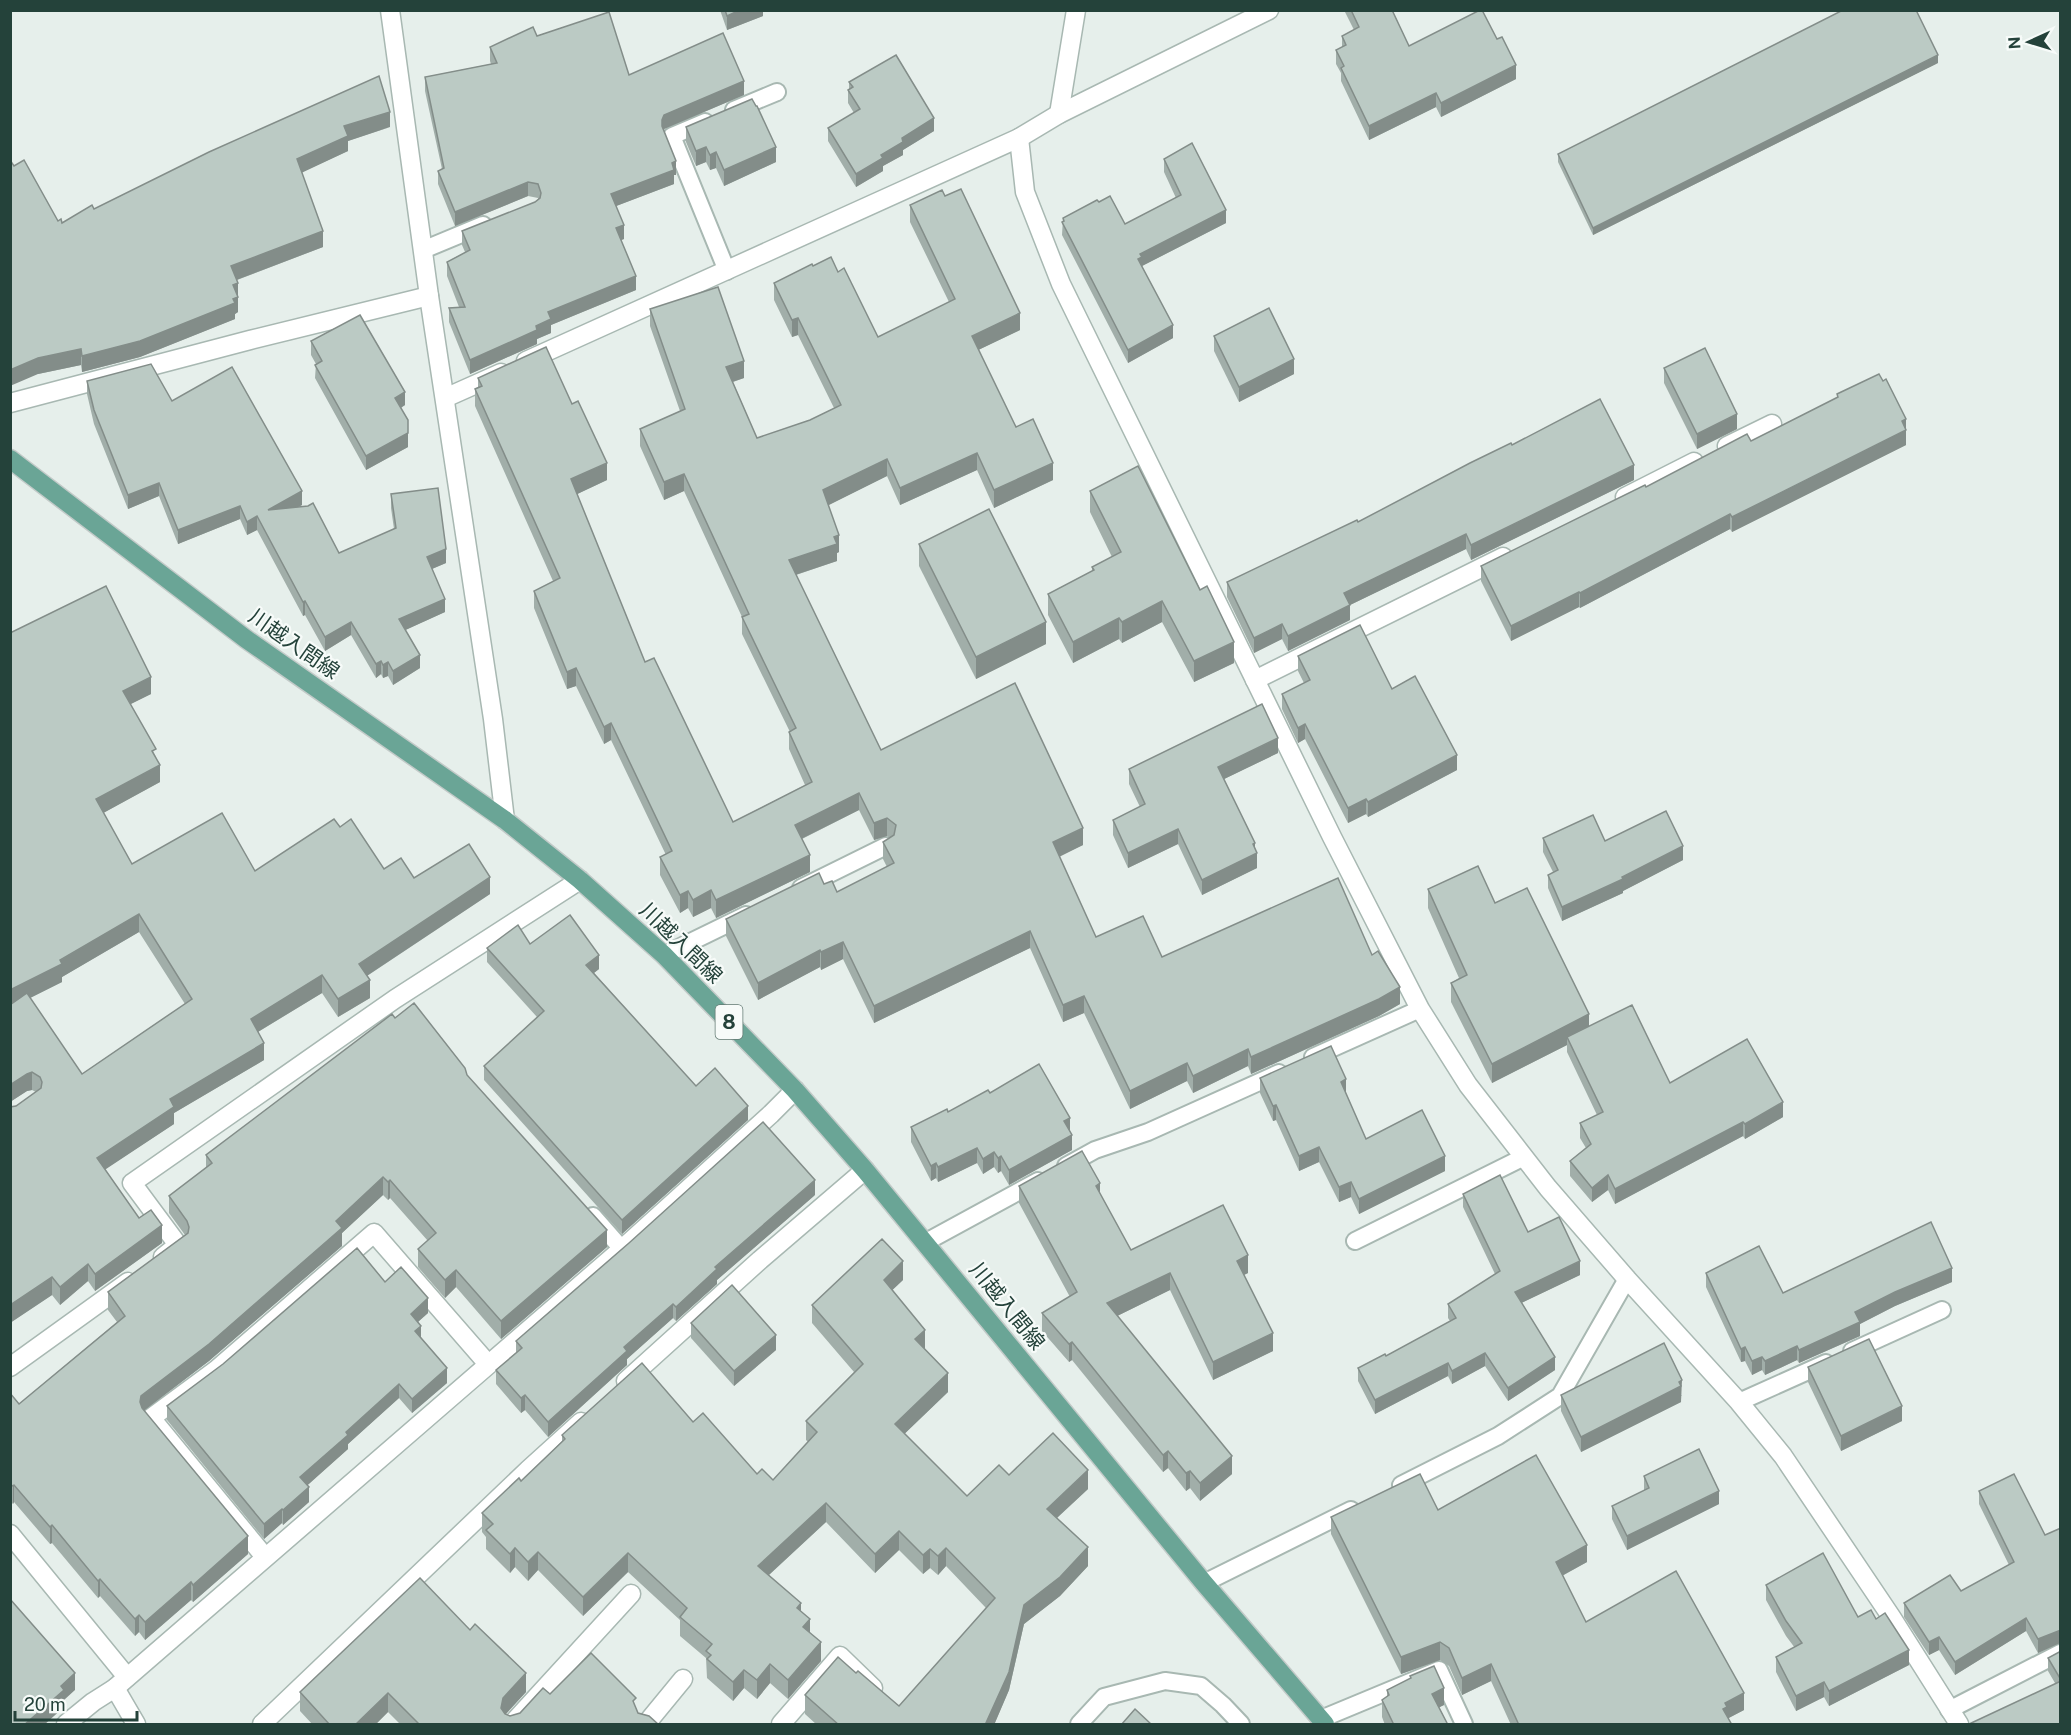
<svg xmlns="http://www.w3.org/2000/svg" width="2071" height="1735" viewBox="0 0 2071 1735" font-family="'Public Sans','Noto Sans JP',sans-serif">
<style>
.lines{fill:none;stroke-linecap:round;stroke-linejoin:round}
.service-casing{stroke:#a8b8b2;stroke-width:20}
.minor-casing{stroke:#a8b8b2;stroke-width:21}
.primary-casing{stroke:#c2cac8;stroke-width:21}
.service{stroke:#fff;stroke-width:16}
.minor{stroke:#fff;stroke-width:18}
.primary{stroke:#6aa596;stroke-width:18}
.wall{fill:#a1aea9;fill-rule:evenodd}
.shaded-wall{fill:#838d89}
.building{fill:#bbcac4;stroke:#838d89;stroke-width:1.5}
.labels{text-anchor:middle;stroke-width:4.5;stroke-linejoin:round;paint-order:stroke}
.shield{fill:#f7fbf9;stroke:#637a73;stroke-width:1.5}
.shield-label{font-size:20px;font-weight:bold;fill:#24423a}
.street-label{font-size:21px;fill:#24423a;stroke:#f7fbf9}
</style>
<rect width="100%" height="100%" fill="#e6efeb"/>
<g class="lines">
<g class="service-casing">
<g id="service">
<path d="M734 110 777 92"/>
<path d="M705 122 672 136 727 271"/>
<path d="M423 250 483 225"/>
<path d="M801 888 886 846"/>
<path d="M664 955 746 915"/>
<path d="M1313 1057 1420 1009"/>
<path d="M1066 1166 1095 1150 1148 1132 1279 1073"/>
<path d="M593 1216 622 1249"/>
<path d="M1355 1241 1524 1157"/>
<path d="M926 1242 1038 1181"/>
<path d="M1852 1351 1942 1310"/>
<path d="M1739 1402 1826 1363"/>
<path d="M1401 1485 1498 1436 1560 1396 1627 1279"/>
<path d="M1204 1583 1351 1510"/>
<path d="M1949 1710 2060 1653"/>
<path d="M1321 1719 1439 1670 1464 1724"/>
<path d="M1079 1724 1104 1697 1165 1681 1201 1686 1223 1705 1241 1724"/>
</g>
</g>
<g class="minor-casing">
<g id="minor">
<path d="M390 10 429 296 493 719 505 820"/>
<path d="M1059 114 1076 10"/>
<path d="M1019 138 1025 192 1061 284 1332 837 1420 1009 1468 1085 1548 1188 1627 1279 1739 1402 1783 1456 1892 1618 1959 1724"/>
<path d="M526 361 1019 138 1059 114 1269 10"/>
<path d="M445 398 501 373"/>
<path d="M10 403 250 340 429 296"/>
<path d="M1727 446 1772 424"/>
<path d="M1625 497 1694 462"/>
<path d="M1255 680 1503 557"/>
<path d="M163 1257 178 1245 132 1183 395 999 580 880"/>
<path d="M10 1367 128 1282"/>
<path d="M626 1381 760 1260 865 1170"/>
<path d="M10 1534 127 1677"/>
<path d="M265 1557 151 1418 216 1370 374 1233 488 1364"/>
<path d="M115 1688 136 1724"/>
<path d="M66 1724 93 1702 115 1688 622 1249 771 1114 795 1090"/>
<path d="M262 1724 528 1470 581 1422"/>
<path d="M512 1724 631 1594"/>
<path d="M646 1724 683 1679"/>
<path d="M781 1724 840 1656 873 1688"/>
</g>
</g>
<g class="primary-casing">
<path id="primary" d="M10 459 246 639 505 820 580 880 664 955 795 1090 865 1170 1204 1583 1325 1724"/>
</g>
<use href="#service" class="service"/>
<use href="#minor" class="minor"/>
<use href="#primary" class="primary"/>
</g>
<g class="wall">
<path d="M720 10H763V16L727 30Z"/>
<path d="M1344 10H1392L1409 46 1516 79 1441 117 1436 107 1369 140 1341 81V73L1336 64V50L1342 48V36L1354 30Z"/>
<path d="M537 36 629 75 744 95 664 129 676 175H674V184L616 206 624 239 621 240 636 290 551 325V333L537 339V344L470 374 449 322V308L459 307 447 276V262L465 252 462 245V231L535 202 538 199V198L528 196 455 226 438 184V171L442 169 425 91V77L491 64 490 61V47Z"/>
<path d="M1938 63 1593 235 1558 162V154Z"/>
<path d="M849 82 934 131 903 150V155L883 166V171L856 187 828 141V128L854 113 848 103V90L849 89Z"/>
<path d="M390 127 348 141V151L302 172 323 247 237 280 238 283V312L235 314V319L140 357 82 372 81 365 38 374 14 166 58 221 62 223 94 209Z"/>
<path d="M686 127 776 162 724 186 716 168 710 170 706 162 696 166 686 142Z"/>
<path d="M1164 159 1226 223 1142 266 1173 338 1128 363 1062 235 1063 218 1099 202 1125 224 1176 198 1164 172Z"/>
<path d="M910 205 1020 330 978 350 1016 427 1053 480 994 508 977 470 900 505 887 476 828 505 839 552 837 553V561L796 575 881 750 1083 845 1059 856 1096 937 1162 957 1372 955 1400 1004 1379 1016 1251 1074 1248 1066 1193 1093 1187 1081 1130 1109 1084 1013 1063 1022 1030 948 874 1023 843 959 821 970 820 967 758 1000 726 936V919L824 884 837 892 887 867 883 859V842L890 838 887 836 874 840 859 810 802 839 810 872 716 918 711 908 693 917 688 908 680 913 660 875V857L666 855 611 740 604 744 576 686 567 689 534 608V591L553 581 475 406V389L478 387V378L607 480 577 494 645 662 733 822 805 785 789 749V732H790L742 634V617L684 491 664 500 640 446V429L680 411 650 326V309L744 378 733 382 757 438 810 420 834 408 798 335 792 337 774 300V283L813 266 838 272 878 337 949 302 910 222Z"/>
<path d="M1214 336 1294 374 1239 402 1214 351Z"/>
<path d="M311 341 405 405 401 408 408 447 366 470 315 378 316 364 311 355Z"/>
<path d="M1664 368 1737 429 1697 449 1664 383Z"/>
<path d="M87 381 172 401 302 505 298 507 339 553 394 529 391 508V494L446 563 432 569 445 612 405 630 420 668 393 685 388 676 383 678 381 674 376 678 351 635 325 651 305 615 303 616 257 530 247 535 240 519 178 544 159 496 128 509 94 424 87 394Z"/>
<path d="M1883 381 1906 419V445L1732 532 1730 529 1580 608 1579 607 1511 641 1481 581V566L1646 487 1751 441 1837 398V394Z"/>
<path d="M1512 445 1634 480 1471 560 1466 549 1350 605V620L1288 651 1282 639 1254 653 1227 597V582L1358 522Z"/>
<path d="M1090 491 1234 663 1194 682 1162 622 1122 643 1119 639 1073 663 1048 615V594L1092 571V567L1112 557 1090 512Z"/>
<path d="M919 544 1046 644 976 679 919 566Z"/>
<path d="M10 633 151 694 130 704 156 757 160 782 103 813 132 864 255 871 340 827 384 869 414 878 490 894 367 976 370 998 338 1017 322 993 258 1032 264 1060 174 1113V1124L105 1169 139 1218 162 1243 95 1291 88 1281 60 1305 52 1295 10 1323V1107L16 1106 36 1092 32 1090 27 1091 10 1102ZM139 932 185 1004 82 1074 30 998 62 982V977Z"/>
<path d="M1298 656 1392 689 1457 770 1368 817 1366 814 1348 823 1305 739 1298 743 1282 709V694L1304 683 1298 671Z"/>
<path d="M1278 753 1224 779 1255 848 1257 868 1202 895 1178 844 1128 868 1113 835V820L1140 807 1129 784V769Z"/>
<path d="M1543 838 1605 841 1683 860 1623 891V893L1562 921 1548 888V875L1553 872 1543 852Z"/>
<path d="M1428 889 1495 903 1589 1026 1670 1083 1783 1117 1745 1139 1743 1136 1615 1204 1608 1190 1592 1202 1570 1176V1161L1586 1148 1580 1138V1123L1597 1115 1567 1052V1045L1492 1083 1451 1002V983L1459 978 1428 908Z"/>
<path d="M530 944 599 969 594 973 696 1086 748 1120 622 1234 484 1080V1066L537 1017 487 962V948Z"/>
<path d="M395 1018 467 1075 607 1247 501 1339 456 1287 445 1298 418 1267V1249L428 1241 390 1198 388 1200 383 1195 342 1233V1246L209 1361 144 1410 248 1554 193 1602 191 1600 145 1640 139 1632 135 1636 100 1596 98 1598 52 1543 50 1544 14 1502 13 1504 10 1501V1393L19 1404 117 1322 108 1310V1292L185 1235 169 1213V1196L206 1168V1155Z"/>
<path d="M1260 1078 1346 1094 1366 1139 1445 1171 1359 1214 1351 1197 1339 1202 1319 1162 1299 1171 1276 1120 1273 1121 1260 1093Z"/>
<path d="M990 1093 1070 1131 1072 1150 1009 1185 1001 1171 998 1173 994 1167 983 1174 977 1163 938 1182 936 1178 931 1181 911 1142V1127L948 1112Z"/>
<path d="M1019 1186 1100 1194 1131 1250 1248 1273 1244 1275 1273 1351 1213 1380 1170 1290 1117 1316 1232 1474 1200 1501 1190 1488 1186 1491 1168 1468 1163 1472 1072 1360 1069 1362 1042 1331V1313L1070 1297 1019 1203Z"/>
<path d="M1463 1194 1528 1232 1580 1275 1521 1303 1555 1370 1508 1401 1485 1366 1452 1384 1448 1376 1375 1414 1358 1381V1368L1386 1356 1450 1321 1448 1318V1304L1495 1274 1463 1207Z"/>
<path d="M815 1195 717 1280V1284L676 1321 673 1318 627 1359V1365L548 1437 525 1410 521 1413 496 1384V1370L516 1354V1341Z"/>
<path d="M1706 1273 1783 1293 1952 1282 1895 1306 1860 1324V1336L1799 1363 1797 1360 1765 1375 1762 1370 1752 1375 1745 1361 1741 1362 1706 1287Z"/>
<path d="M903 1280 892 1290 948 1392 904 1434 967 1496 1009 1475 1088 1489 1057 1518 1088 1566 1060 1596 1024 1624 1009 1690 994 1725H817L805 1714V1695L856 1673 899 1706 986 1608 946 1566 938 1575 930 1568 923 1574 899 1550 875 1573 826 1522 769 1575 801 1611 821 1661 788 1699 770 1683 757 1699 744 1688 733 1701 707 1678 706 1658 680 1636V1620L628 1572 583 1616 538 1570 528 1581 515 1567 510 1573 486 1549V1537L482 1532V1513L521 1481 562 1441V1435L693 1422 757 1474 773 1480 808 1442 806 1440V1421L854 1372 812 1323V1305Z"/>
<path d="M385 1282 428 1313 418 1322 421 1338 447 1383 412 1413 399 1398 348 1444V1449L307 1485 309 1502 283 1525 282 1523 264 1539 167 1420V1406Z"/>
<path d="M691 1323 776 1350 734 1386 691 1338Z"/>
<path d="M1808 1367 1902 1421 1841 1451 1808 1382Z"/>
<path d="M1561 1395H1682L1681 1396V1402L1581 1452 1561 1411Z"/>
<path d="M1644 1476 1719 1504 1627 1550 1612 1519V1506L1644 1491Z"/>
<path d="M1979 1491 2045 1535 2061 1528V1643L2038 1653 2026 1631 1955 1675 1939 1650 1929 1655 1904 1617V1603L1961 1591 2009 1565 1979 1504Z"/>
<path d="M1438 1510 1587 1562 1562 1576 1586 1622 1744 1710 1728 1718 1732 1725H1511L1491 1681 1462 1695 1449 1666 1440 1660 1401 1674 1331 1534V1517Z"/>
<path d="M1766 1585 1858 1617 1876 1619 1909 1665 1829 1706 1824 1697 1796 1711 1776 1672V1657L1795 1648 1786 1636 1766 1600Z"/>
<path d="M2061 1651V1725L2055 1683 2048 1671V1658Z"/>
<path d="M1410 1676 1444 1705 1439 1707 1448 1725H1385L1382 1717V1700L1387 1697V1690L1410 1679Z"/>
<path d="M300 1692H526L506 1714 510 1716 520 1713 550 1694 636 1708 638 1713 659 1725H401L388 1712 375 1725H313L300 1711Z"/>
</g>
<g class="shaded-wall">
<path d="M740 10H763V16L727 30V16Z"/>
<path d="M1938 55V63L1593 235V228Z"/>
<path d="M1516 65V79L1441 117V103Z"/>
<path d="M744 81V95L664 129 662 134V120L664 115Z"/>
<path d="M1436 93V107L1369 140V126Z"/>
<path d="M390 112V127L348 141V151L297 175V159L344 126Z"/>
<path d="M934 118V131L903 150V155L883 166V171L856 187V174L902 138Z"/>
<path d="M706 147V162L696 166V151Z"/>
<path d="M776 147V162L724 186V170Z"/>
<path d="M716 152V168L710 170V155Z"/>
<path d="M676 161V175H674V184L611 208V194Z"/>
<path d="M528 182V196L455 226V212Z"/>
<path d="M1226 210V223L1142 266 1138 259 1140 254Z"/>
<path d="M624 225V239L616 242V228Z"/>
<path d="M323 231V247L231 282V266Z"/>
<path d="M636 276V290L551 325V333L537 339V344L470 374V360L536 326 548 312Z"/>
<path d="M238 283V312L235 314V319L140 357 82 372V356Z"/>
<path d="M1020 313V330L972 353V336Z"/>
<path d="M798 318V335L792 337V320Z"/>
<path d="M1173 325V338L1128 363V350Z"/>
<path d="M81 349V365L38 374 10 386V370L38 358Z"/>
<path d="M1294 359V374L1239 402V387Z"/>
<path d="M744 361V378L726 384V367Z"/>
<path d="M405 392V405L395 411V398Z"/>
<path d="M1737 414V429L1697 449V434Z"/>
<path d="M1906 419V445L1732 532V517Z"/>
<path d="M408 433V447L366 470V456Z"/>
<path d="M977 453V470L900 505V488Z"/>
<path d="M887 459V476L823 508V490Z"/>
<path d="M607 463V480L571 497V479Z"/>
<path d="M1053 463V480L994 508V490Z"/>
<path d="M1634 465V480L1471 560V545Z"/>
<path d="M684 474V491L664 500V482Z"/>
<path d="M159 483V496L128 509V495Z"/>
<path d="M302 491V505L268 523V510Z"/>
<path d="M240 506V519L178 544V530Z"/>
<path d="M1730 514V529L1580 608V593Z"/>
<path d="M257 516V530L247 535V522Z"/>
<path d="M1466 534V549L1350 605V620L1288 651V636L1344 593Z"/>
<path d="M839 535V552L837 553V561L789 577V560Z"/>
<path d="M446 549V563L427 571V557Z"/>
<path d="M1579 592V607L1511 641V626Z"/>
<path d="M445 599V612L399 633V619Z"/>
<path d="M305 601V615L303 616V602Z"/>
<path d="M1162 601V622L1122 643V622Z"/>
<path d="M1119 618V639L1073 663V642Z"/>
<path d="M351 622V635L325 651V637Z"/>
<path d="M1046 622V644L976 679V657Z"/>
<path d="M1282 624V639L1254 653V638Z"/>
<path d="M1234 642V663L1194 682V661Z"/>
<path d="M420 655V668L393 685V671Z"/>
<path d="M381 661V674L376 678V664Z"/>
<path d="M388 662V676L383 678V665Z"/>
<path d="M576 668V686L567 689V672Z"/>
<path d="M151 677V694L123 708V691Z"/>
<path d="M611 723V740L604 744V727Z"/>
<path d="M1305 724V739L1298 743V728Z"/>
<path d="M1278 738V753L1218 782V767Z"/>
<path d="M1457 755V770L1368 817V802Z"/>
<path d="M160 765V782L96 817V799Z"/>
<path d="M859 793V810L795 842V825Z"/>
<path d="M1366 799V814L1348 823V808Z"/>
<path d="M887 818V836L874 840V823Z"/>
<path d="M1083 828V845L1053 860V842Z"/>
<path d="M1178 829V844L1128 868V853Z"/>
<path d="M1255 843V854L1257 853V868L1202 895V880Z"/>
<path d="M1683 846V860L1623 891V893L1562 921V907Z"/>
<path d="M810 855V872L716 918V900Z"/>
<path d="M490 877V894L359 981V964Z"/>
<path d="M711 890V908L693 917V900Z"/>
<path d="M688 891V908L680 913V895Z"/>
<path d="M139 914V932L62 977V982L10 1008V990Z"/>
<path d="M1030 931V948L874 1023V1006Z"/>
<path d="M843 942V959L821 970V952Z"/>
<path d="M820 950V967L758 1000V983Z"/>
<path d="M599 955V969L586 979V965Z"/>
<path d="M322 975V993L251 1036V1019Z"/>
<path d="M370 980V998L338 1017V999Z"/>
<path d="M1400 987V1004L1379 1016 1251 1074V1057Z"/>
<path d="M1084 996V1013L1063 1022V1005Z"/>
<path d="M1589 1014V1034L1567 1037V1045L1492 1083V1064Z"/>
<path d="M264 1043V1060L174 1113V1124L97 1175V1158L170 1099Z"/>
<path d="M1248 1049V1066L1193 1093V1076Z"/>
<path d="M1187 1063V1081L1130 1109V1091Z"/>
<path d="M32 1072V1090L27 1091 10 1102V1085L27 1074Z"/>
<path d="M1346 1079V1095L1341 1082Z"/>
<path d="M1783 1102V1117L1745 1139V1124Z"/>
<path d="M1276 1105V1120L1273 1121V1106Z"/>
<path d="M748 1106V1120L622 1234V1220Z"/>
<path d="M1070 1118V1133L1064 1121Z"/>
<path d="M1743 1122V1136L1615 1204V1189Z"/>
<path d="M1072 1135V1150L1009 1185V1170Z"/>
<path d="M1319 1147V1162L1299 1171V1156Z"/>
<path d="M977 1148V1163L938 1182V1167Z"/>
<path d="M994 1152V1167L983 1174V1159Z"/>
<path d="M1001 1156V1171L998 1173V1158Z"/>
<path d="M1445 1156V1171L1359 1214V1199Z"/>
<path d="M936 1163V1178L931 1181V1166Z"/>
<path d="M1608 1175V1190L1592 1202V1188Z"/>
<path d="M383 1177V1195L342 1233V1246L209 1361 141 1413 140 1402 141 1396 336 1221Z"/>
<path d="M390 1180V1198L388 1200V1182Z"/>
<path d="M815 1180V1195L717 1280V1284L676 1321V1307L715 1267Z"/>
<path d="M1351 1182V1197L1339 1202V1187Z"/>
<path d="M1100 1183V1201L1096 1186Z"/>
<path d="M162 1225V1243L95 1291V1274Z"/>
<path d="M607 1230V1247L501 1339V1321Z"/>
<path d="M1248 1255V1273L1237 1278V1261Z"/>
<path d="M903 1261V1280L884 1298V1280Z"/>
<path d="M1580 1261V1275L1515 1306V1292Z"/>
<path d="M88 1264V1281L60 1305V1287Z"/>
<path d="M1952 1268V1282L1895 1306 1860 1324V1336L1799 1363V1350L1855 1312 1895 1292Z"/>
<path d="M456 1270V1287L445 1298V1280Z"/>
<path d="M1170 1273V1290L1107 1321V1303Z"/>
<path d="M52 1277V1295L10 1323V1305Z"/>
<path d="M428 1298V1313L411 1328V1314Z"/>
<path d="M673 1304V1318L627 1359V1365L548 1437V1422L624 1347Z"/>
<path d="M421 1326V1340L415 1331Z"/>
<path d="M925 1330V1349L915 1339Z"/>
<path d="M1273 1333V1351L1213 1380V1362Z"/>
<path d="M776 1335V1350L734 1386V1371Z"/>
<path d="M1072 1342V1360L1069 1362V1344Z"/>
<path d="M1797 1346V1360L1765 1375V1361Z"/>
<path d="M1745 1347V1361L1741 1362V1349Z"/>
<path d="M1485 1353V1366L1452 1384V1371Z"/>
<path d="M1555 1357V1370L1508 1401V1388Z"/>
<path d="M1762 1357V1370L1752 1375V1361Z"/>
<path d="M1448 1363V1376L1375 1414V1400Z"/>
<path d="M447 1368V1383L412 1413V1399Z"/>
<path d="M948 1373V1392L895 1443V1424Z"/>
<path d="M1682 1380 1681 1402 1581 1452V1437Z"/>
<path d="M399 1384V1398L348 1444V1449L300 1492V1477L346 1432Z"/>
<path d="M525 1395V1410L521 1413V1398Z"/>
<path d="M1902 1406V1421L1841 1451V1436Z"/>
<path d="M1168 1451V1468L1163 1472V1455Z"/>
<path d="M1232 1456V1474L1200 1501V1483Z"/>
<path d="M1088 1470V1489L1047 1527V1509Z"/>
<path d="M1190 1471V1488L1186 1491V1473Z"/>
<path d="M14 1485V1502L13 1504V1486Z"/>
<path d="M309 1487V1502L283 1525V1510Z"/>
<path d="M1719 1491V1504L1627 1550V1536Z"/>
<path d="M826 1503V1522L758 1585V1566Z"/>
<path d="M282 1509V1523L264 1539V1524Z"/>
<path d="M52 1525V1543L50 1544V1527Z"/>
<path d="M899 1531V1550L875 1573V1554Z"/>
<path d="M248 1536V1554L193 1602V1585Z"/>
<path d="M1587 1545V1562L1556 1579V1562Z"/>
<path d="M1088 1547V1566L1060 1596 1024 1624 1009 1690 994 1725H985L1024 1605Z"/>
<path d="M515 1548V1567L510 1573V1554Z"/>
<path d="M946 1548V1566L938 1575V1556Z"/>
<path d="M930 1549V1568L923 1574V1555Z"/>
<path d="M538 1552V1570L528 1581V1562Z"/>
<path d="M628 1553V1572L583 1616V1597Z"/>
<path d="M100 1579V1596L98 1598V1581Z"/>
<path d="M191 1582V1600L145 1640V1622Z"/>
<path d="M801 1603V1621L797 1608Z"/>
<path d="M139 1615V1632L135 1636V1619Z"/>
<path d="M2026 1618V1631L1955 1675V1662Z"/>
<path d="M810 1619V1637L803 1627Z"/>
<path d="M2060 1629V1643L2038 1653V1639Z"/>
<path d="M1939 1637V1650L1929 1655V1642Z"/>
<path d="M821 1642V1661L788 1699V1680Z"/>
<path d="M1440 1642V1660L1401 1674V1657Z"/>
<path d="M1909 1650V1665L1829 1706V1691Z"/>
<path d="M770 1664V1683L757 1699V1680Z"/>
<path d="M1491 1664V1681L1462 1695V1678Z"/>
<path d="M744 1670V1688L733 1701V1682Z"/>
<path d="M75 1673V1690L64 1700V1707L44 1725H24L61 1686Z"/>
<path d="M526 1673V1692L503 1717 501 1708 503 1698Z"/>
<path d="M1824 1682V1697L1796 1711V1696Z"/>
<path d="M1444 1688V1705L1432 1711V1694Z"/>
<path d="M388 1693V1712L375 1725H355Z"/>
<path d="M1744 1693V1710L1727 1719 1723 1709 1725 1703Z"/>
</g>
<g class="building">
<path d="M725 10H740L727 16Z"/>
<path d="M1351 10H1392L1409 46 1480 10H1482L1497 39 1502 37 1516 65 1441 103 1436 93 1369 126 1341 68 1344 66 1336 50 1346 45 1342 36 1359 27Z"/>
<path d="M1843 10H1916L1938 55 1593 228 1558 154Z"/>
<path d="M609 12 629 75 723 33 744 81 664 115 662 120V126L676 161 672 163 674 170 611 194 624 225 616 228 636 276 548 312 551 319 536 326 537 330 470 360 449 308 465 307 447 262 470 250 462 231 535 202 540 198 541 193 538 184 528 182 455 212 438 171 444 168 425 77 497 63 490 47 533 27 537 36Z"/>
<path d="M896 55 934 118 902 138 903 142 881 155 883 158 856 174 828 128 860 109 848 90 853 87 849 82Z"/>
<path d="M379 76 390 112 344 126 348 136 297 159 323 231 231 266 238 283 233 285 238 297 233 299 235 303 140 341 82 356 81 349 38 358 10 370V160L14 166 24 160 58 221 61 219 62 223 92 205 94 209 209 152Z"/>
<path d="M752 99 756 106H757L776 147 724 170 716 152 710 155 706 147 696 151 686 127Z"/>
<path d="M1192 143 1226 210 1140 254 1142 257 1138 259 1173 325 1128 350 1062 222 1064 221 1063 218 1097 200 1099 202 1110 196 1125 224 1181 195 1164 159Z"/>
<path d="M961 189 1020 313 972 336 1016 427 1033 419 1053 463 994 490 977 453 900 488 887 459 823 490 839 535 834 537 837 544 789 560 881 750 1015 683 1083 828 1053 842 1096 937 1143 916 1162 957 1338 878 1372 955 1378 951 1400 987 1379 999 1251 1057 1248 1049 1193 1076 1187 1063 1130 1091 1084 996 1063 1005 1030 931 874 1006 843 942 821 952 820 950 758 983 726 919 819 873 824 884 832 881 837 892 894 863 883 842 894 835 896 825 887 818 874 823 859 793 795 825 810 855 716 900 711 890 693 900 688 891 680 895 660 857 672 851 611 723 604 727 576 668 567 672 534 591 560 578 475 389 482 386 478 378 546 347 572 404 578 401 607 463 571 479 645 662 654 658 733 822 812 782 789 732 796 728 742 617 749 614 684 474 664 482 640 429 685 409 650 309 718 287 744 361 726 367 757 438 810 420 841 405 798 318 792 320 774 283 812 264 813 266 831 257 838 272 844 268 878 337 955 299 910 205 942 190 945 196Z"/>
<path d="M1269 308 1294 359 1239 387 1214 336Z"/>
<path d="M360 315 405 392 395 398 408 420V433L366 456 315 365 322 361 311 341Z"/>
<path d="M1705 348 1737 414 1697 434 1664 368Z"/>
<path d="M151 364 172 401 232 367 302 491 268 510 308 506 313 503 339 553 396 528 391 494 438 488 446 549 427 557 445 599 399 619 420 655 393 671 388 662 383 665 381 661 376 664 351 622 325 637 305 601 303 602 257 516 247 522 240 506 178 530 159 483 128 495 94 410 87 381Z"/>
<path d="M1879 374 1883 381 1886 379 1906 419 1902 421 1906 430 1732 517 1730 514 1580 593 1579 592 1511 626 1481 566 1645 485 1646 487 1747 434 1751 441 1838 397 1837 394Z"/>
<path d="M1600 399 1634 465 1471 545 1466 534 1344 593 1350 605 1288 636 1282 624 1254 638 1227 582 1357 520 1358 522 1470 463 1511 443 1512 445Z"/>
<path d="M1138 466 1200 590 1207 586 1234 642 1194 661 1162 601 1122 622 1119 618 1073 642 1048 594 1094 570 1092 567 1121 552 1090 491Z"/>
<path d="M989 509 1046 622 976 657 919 544Z"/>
<path d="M106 586 151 677 123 691 156 749 152 751 160 765 96 799 132 864 222 813 255 871 334 819 340 827 351 819 384 869 401 858 414 878 469 844 490 877 359 964 370 980 338 999 322 975 251 1019 264 1043 170 1099 174 1107 97 1158 139 1218 151 1210 162 1225 95 1274 88 1264 60 1287 52 1277 10 1305V1107L16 1106 41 1088 42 1082 40 1077 32 1072 27 1074 10 1085V1005L27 993 82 1074 192 999 139 914 60 960 62 964 10 990V633Z"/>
<path d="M1360 625 1392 689 1415 676 1457 755 1368 802 1366 799 1348 808 1305 724 1298 728 1282 694 1310 680 1298 656Z"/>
<path d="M1262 704 1278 738 1218 767 1255 843 1253 844 1257 853 1202 880 1178 829 1128 853 1113 820 1145 804 1129 769Z"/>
<path d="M1666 811 1683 846 1622 877 1623 879 1562 907 1548 875 1558 870 1543 838 1593 815 1605 841Z"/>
<path d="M1478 866 1495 903 1527 888 1589 1014 1492 1064 1451 983 1467 975 1428 889Z"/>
<path d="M570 915 599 955 586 965 696 1086 715 1068 748 1106 622 1220 484 1066 544 1011 487 948 518 925 530 944Z"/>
<path d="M414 1003 465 1068 467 1075 607 1230 501 1321 456 1270 445 1280 418 1249 436 1233 390 1180 388 1182 383 1177 336 1221 342 1228 209 1344 141 1396 140 1402 142 1408 248 1536 193 1585 191 1582 145 1622 139 1615 135 1619 100 1579 98 1581 52 1525 50 1527 14 1485 13 1486 10 1484V1393L19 1404 125 1316 108 1292 188 1233 189 1227 187 1221 169 1196 212 1163 206 1155 392 1014 395 1018Z"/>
<path d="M1632 1005 1670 1083 1747 1039 1783 1102 1745 1124 1743 1122 1615 1189 1608 1175 1592 1188 1570 1161 1591 1144 1580 1123 1603 1112 1567 1037Z"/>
<path d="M1331 1046 1346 1079 1341 1082 1366 1139 1422 1110 1445 1156 1359 1199 1351 1182 1339 1187 1319 1147 1299 1156 1276 1105 1273 1106 1260 1078Z"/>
<path d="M1039 1064 1070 1118 1064 1121 1072 1135 1009 1170 1001 1156 998 1158 994 1152 983 1159 977 1148 938 1167 936 1163 931 1166 911 1127 947 1109 948 1112 988 1090 990 1093Z"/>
<path d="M763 1122 815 1180 715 1267 717 1269 676 1307 673 1304 624 1347 627 1351 548 1422 525 1395 521 1398 496 1370 522 1348 516 1341 629 1243Z"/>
<path d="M1082 1151 1100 1183 1096 1186 1131 1250 1223 1205 1248 1255 1237 1261 1273 1333 1213 1362 1170 1273 1107 1303 1232 1456 1200 1483 1190 1471 1186 1473 1168 1451 1163 1455 1072 1342 1069 1344 1042 1313 1077 1292 1019 1186Z"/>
<path d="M1500 1175 1528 1232 1559 1217 1580 1261 1515 1292 1555 1357 1508 1388 1485 1353 1452 1371 1448 1363 1375 1400 1358 1368 1385 1354 1386 1356 1456 1318 1448 1304 1500 1271 1463 1194Z"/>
<path d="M1931 1222 1952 1268 1895 1292 1855 1312 1860 1322 1799 1350 1797 1346 1765 1361 1762 1357 1752 1361 1745 1347 1741 1349 1706 1273 1759 1246 1783 1293Z"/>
<path d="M882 1239 903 1261 884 1280 925 1330 915 1339 948 1373 895 1424 967 1496 999 1465 1009 1475 1053 1433 1088 1470 1047 1509 1088 1547 1060 1577 1024 1605 1009 1672 985 1725H839L805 1695 838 1657 856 1673 858 1671 899 1706 995 1598 946 1548 938 1556 930 1549 923 1555 899 1531 875 1554 826 1503 758 1566 801 1603 797 1608 810 1619 803 1627 821 1642 788 1680 770 1664 757 1680 744 1670 733 1682 707 1659 711 1655 706 1651 712 1644 680 1617 687 1608 628 1553 583 1597 538 1552 528 1562 515 1548 510 1554 486 1530 493 1524 482 1513 519 1478 521 1481 565 1439 562 1435 642 1363 693 1422 703 1413 757 1474 762 1469 773 1480 817 1432 806 1421 863 1364 812 1305Z"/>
<path d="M357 1248 385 1282 401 1267 428 1298 411 1314 421 1326 415 1331 447 1368 412 1399 399 1384 346 1432 348 1435 300 1477 309 1487 283 1510 282 1509 264 1524 167 1406 223 1364Z"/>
<path d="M732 1285 776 1335 734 1371 691 1323Z"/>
<path d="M1869 1339 1902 1406 1841 1436 1808 1367Z"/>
<path d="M1664 1343 1682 1380 1679 1382 1681 1386 1581 1437 1561 1395Z"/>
<path d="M1699 1449 1719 1491 1627 1536 1612 1506 1649 1488 1644 1476Z"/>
<path d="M1536 1455 1587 1545 1556 1562 1586 1622 1676 1571 1744 1693 1725 1703 1727 1707 1723 1709 1732 1725H1519L1491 1664 1462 1678 1449 1648 1440 1642 1401 1657 1331 1517 1420 1474 1438 1510Z"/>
<path d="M2014 1474 2045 1535 2061 1528V1630L2038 1639 2026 1618 1955 1662 1939 1637 1929 1642 1904 1603 1950 1575 1961 1591 2014 1562 1979 1491Z"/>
<path d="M1823 1553 1858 1617 1871 1610 1876 1619 1885 1613 1909 1650 1829 1691 1824 1682 1796 1696 1776 1657 1802 1643 1786 1621 1766 1585Z"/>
<path d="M420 1578 470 1630 475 1624 526 1673 503 1698 501 1708 505 1714 510 1716 520 1713 543 1688 550 1694 591 1653 636 1698 633 1701 638 1713 649 1716 659 1725H420L388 1693 355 1725H330L300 1692Z"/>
<path d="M10 1599 75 1673 61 1686 64 1690 24 1725H10Z"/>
<path d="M2061 1651V1680L2048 1658Z"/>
<path d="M1434 1666 1444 1688 1432 1694 1448 1725H1394L1382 1700 1389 1695 1387 1690 1411 1678 1410 1676Z"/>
<path d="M2061 1681V1725H1967Z"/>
<path d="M1135 1709 1152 1725H1121Z"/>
</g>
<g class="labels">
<rect class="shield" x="715.5" y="1005" width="27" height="34" rx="4.5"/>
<g class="shield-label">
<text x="729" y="1029">8</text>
</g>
<g class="street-label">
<text transform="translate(294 644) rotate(35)" y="7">川越入間線</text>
<text transform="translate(681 943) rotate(44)" y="7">川越入間線</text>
<text transform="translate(1007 1306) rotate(51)" y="7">川越入間線</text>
</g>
</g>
<rect width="2071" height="1735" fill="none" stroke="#24423a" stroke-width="24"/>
<g transform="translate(2029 42) rotate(266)" stroke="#f7fbf9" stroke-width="4.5" paint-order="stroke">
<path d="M0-4.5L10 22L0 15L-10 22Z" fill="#24423a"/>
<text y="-9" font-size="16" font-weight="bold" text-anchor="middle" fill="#24423a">N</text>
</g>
<path d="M15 1711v9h122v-9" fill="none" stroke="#24423a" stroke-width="3"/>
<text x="24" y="1711" font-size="18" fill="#24423a" stroke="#f7fbf9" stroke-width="4.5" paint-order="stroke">20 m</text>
</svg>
